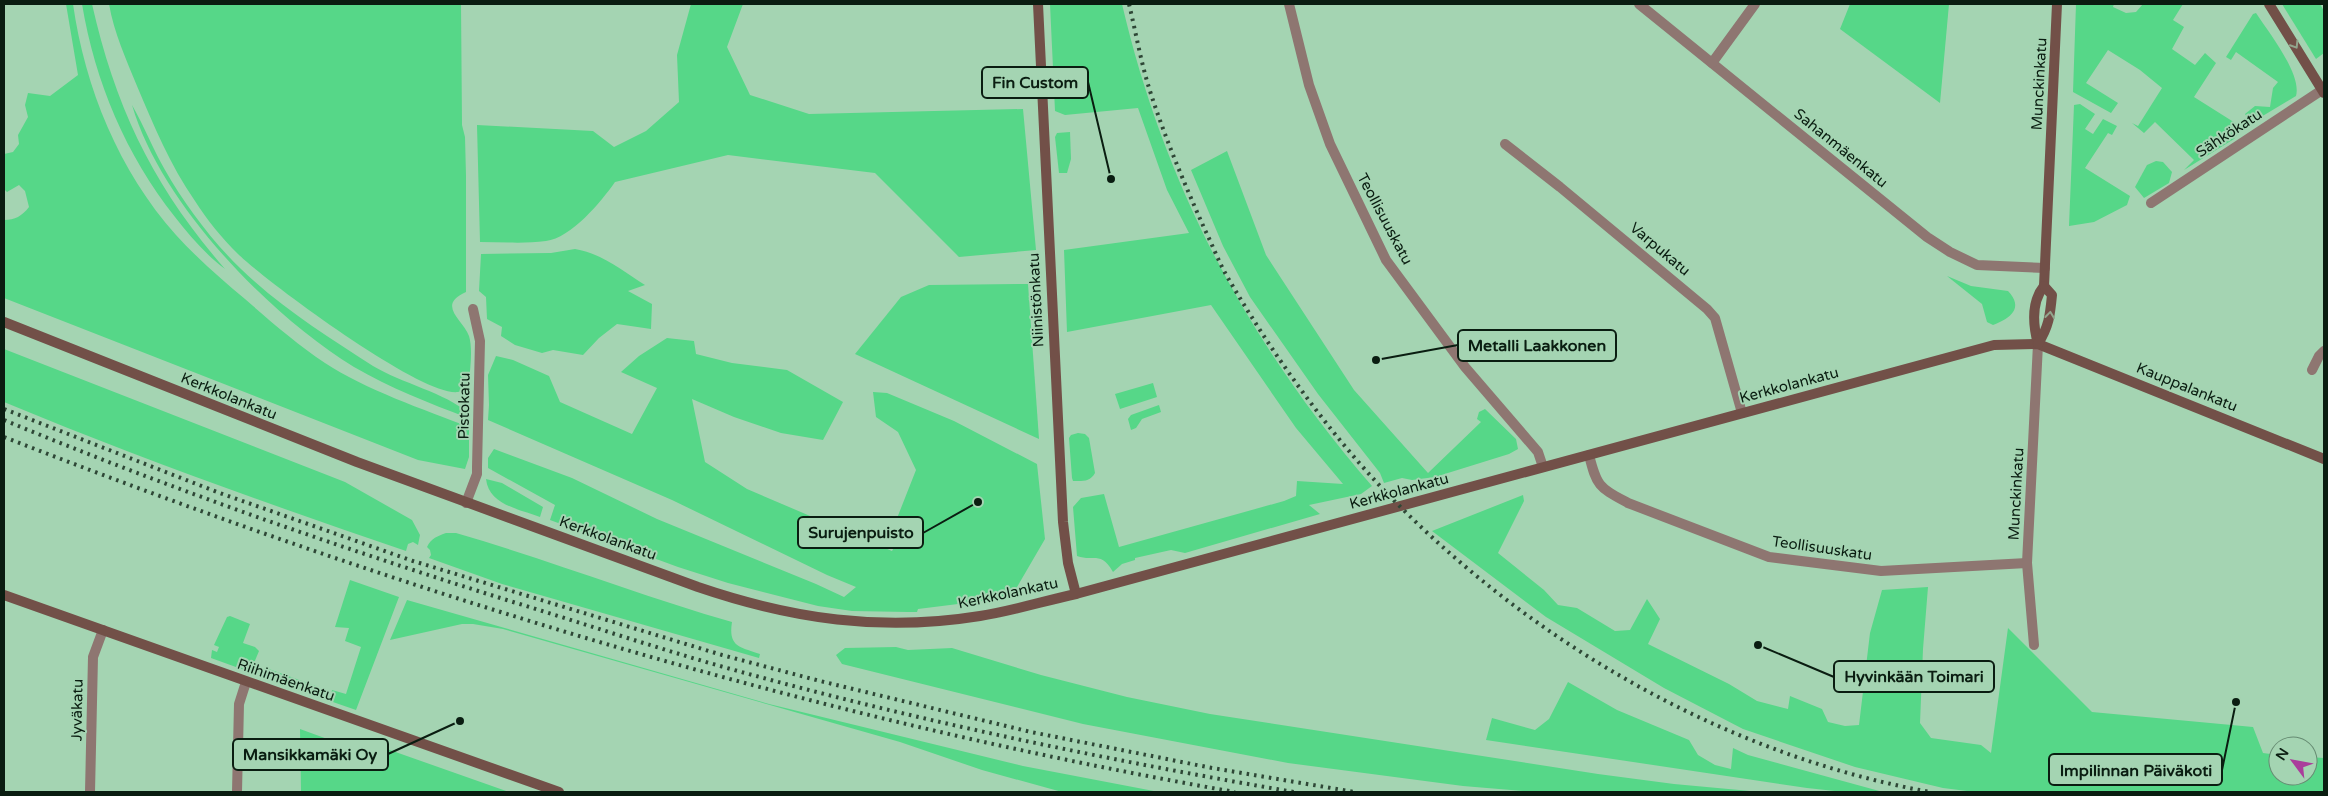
<svg xmlns="http://www.w3.org/2000/svg" width="2328" height="796" viewBox="0 0 2328 796" font-family="'Varela Round',sans-serif">
<style>
.green{fill:#56d788}
.lines{fill:none;stroke-linecap:round;stroke-linejoin:round}
.street{stroke:#8e7671;stroke-width:10}
.secondary{stroke:#725048;stroke-width:10}
.rail{stroke:#2e4736;stroke-width:4;stroke-dasharray:2.5 5;stroke-linecap:butt}
.oneway{stroke:#92a68d}
.labels{text-anchor:middle;stroke-width:4;stroke-linejoin:round;paint-order:stroke}
.street-label{font-size:15px;fill:#0a1d11;stroke:#a4d4b2}
.leader{fill:none;stroke:#0a1d11;stroke-width:2}
.callout-dot{fill:#0a1d11;stroke:#a4d4b2;stroke-width:2}
.callout{fill:#a4d4b2;stroke:#0a1d11;stroke-width:2}
.callout-label{font-size:16px;text-anchor:middle;font-weight:bold;fill:#0a1d11}
</style>
<rect width="100%" height="100%" fill="#a4d4b2"/>
<g class="green">
<path d="M66 4H73C85 88 119 171 176 235 197 258 221 279 245 299 270 321 297 344 325 363 364 389 425 410 469 427V457L465 469 418 460 4 298V220C15 220 22 216 29 207L25 191 19 185 7 192 4 189V154L13 152 19 144 18 135 28 117 25 105 28 93 50 96 78 75Z"/>
<path d="M82 4H92C116 110 154 187 225 269 206 255 190 236 175 217 126 155 95 82 82 4Z"/>
<path d="M109 4H461L462 125 465 137 466 176V292C436 305 463 320 469 336 473 349 470 369 469 383 467 387 463 391 458 392 422 397 267 282 238 254 222 238 207 220 195 201 170 165 154 126 137 86 126 59 114 33 109 4Z"/>
<path d="M691 4H743L727 47 750 95 809 114 1023 109 1036 250 959 257 875 173 728 155 615 182C601 202 571 238 546 241 524 244 501 242 480 242L477 125 593 131 614 147 646 131 679 102 677 55Z"/>
<path d="M1050 4H1122C1165 188 1249 344 1372 486L1361 494 1309 505 1320 514 1185 553 1171 550 1135 558V560L1122 564 1113 572C1101 550 1093 562 1077 556L1073 507 1081 498 1104 494 1119 547 1284 501 1296 496 1297 481 1343 484 1296 428 1211 305 1067 332 1064 250 1189 233 1167 190 1138 108 1065 115 1055 111Z"/>
<path d="M1850 4H1949L1940 103 1840 29Z"/>
<path d="M2076 4H2114L2113 7 2126 13 2136 12 2143 4H2183L2173 20 2184 27 2172 49 2195 65 2205 53 2216 63 2194 97 2240 126V131L2234 139 2184 170 2194 160 2155 122 2144 133 2132 123 2138 126 2162 88 2140 70 2108 50 2086 83 2118 103 2111 113 2073 92Z"/>
<path d="M2282 4H2320L2324 11V53L2316 59Z"/>
<path d="M2256 13C2269 33 2302 74 2296 96L2251 123 2245 114 2255 106 2270 107 2273 88 2278 82 2236 52 2231 60 2226 57 2253 14Z"/>
<path d="M2080 104 2095 114 2085 129 2093 134 2103 119 2117 126 2112 135 2108 133 2085 168 2130 196 2127 205 2094 222 2069 226 2074 105Z"/>
<path d="M132 105C144 126 153 149 165 170 185 205 212 241 241 269 280 307 328 337 373 366 401 383 446 393 468 413V418C429 403 390 388 354 367 268 314 161 204 132 105Z"/>
<path d="M1070 132 1071 159 1067 173H1059L1055 137 1057 133Z"/>
<path d="M1227 151 1266 255 1354 390 1428 473 1481 422 1477 419 1479 412 1485 409 1516 439 1518 449 1509 454 1435 477 1412 480 1402 478 1384 483 1380 473 1318 394 1250 297 1223 246 1191 170Z"/>
<path d="M2156 161 2163 162 2172 172 2169 183 2144 198 2135 187 2147 165Z"/>
<path d="M575 249C601 253 623 271 645 285L628 291 652 304 651 329 617 324 599 338 583 355 553 350 542 353 515 345 501 336 502 327 487 319 486 297 479 291 481 254 551 253Z"/>
<path d="M1947 276 1971 286 2008 291C2024 308 2011 318 1993 325L1987 322 1982 304Z"/>
<path d="M1028 284 1039 439 855 354 901 297 929 285Z"/>
<path d="M667 338 694 341 696 354 732 363 787 370 843 402 823 440 781 433 734 417 692 399 705 462 747 489 892 551 898 540 890 536 916 470 898 432 876 417 873 392 887 393 954 421 1037 464 1045 539 1013 594 998 599 918 609 917 612H908L852 611 818 606 728 583 678 567 550 520 555 505 488 468V458L494 449 572 478 657 519 816 584 844 597 856 587 827 575 672 500 488 420 489 405 488 375 496 356 513 360 549 376 560 402 632 434 657 388 621 372 639 356Z"/>
<path d="M4 349 345 482 412 520 420 535 418 545 413 542 408 544 406 551C271 505 136 457 4 402Z"/>
<path d="M1153 383 1157 397 1120 409 1115 394Z"/>
<path d="M1159 405 1161 412 1142 419 1136 428 1131 430 1128 419 1131 415Z"/>
<path d="M1078 433 1085 434 1089 438 1095 473C1090 482 1083 481 1073 481L1072 478 1069 438 1071 435Z"/>
<path d="M486 479 502 483 543 507 540 517C519 509 489 505 486 479Z"/>
<path d="M1523 495 1524 501 1498 553 1544 590 1558 605 1577 608 1615 631 1630 630 1647 599 1660 619 1648 644 1729 684 1757 701 1788 709 1790 696 1822 709 1828 722 1845 726 1859 725 1870 633 1882 590 1928 587 1923 649 1920 723 1931 738 1981 745 1991 753 2008 628 2092 712 2253 727 2263 753 2278 755V776H2308V757L2324 758V792H1975L1943 788 1855 767 1743 729 1664 688 1546 617 1432 531Z"/>
<path d="M446 533H456C549 560 639 595 732 622 728 647 740 647 760 654L759 658 502 584 429 558 431 555 430 550 427 547C431 538 438 536 446 533Z"/>
<path d="M350 580 399 597 356 710 330 701 332 690 346 694 361 647 345 641 349 628 335 627Z"/>
<path d="M407 600 769 704 1023 766 1159 792H1062L982 770 900 742 503 629 473 624H462L390 640Z"/>
<path d="M230 616 250 624 243 643 255 647 259 651 251 670 247 671 211 658 212 650 217 652 219 647 214 645 227 617Z"/>
<path d="M896 647 908 650 952 648 1041 675 1127 697 1210 714 1598 774 1674 784 1761 792H1535L1463 786 1288 763 1083 724 842 664 836 655 845 648Z"/>
<path d="M266 668 316 686V694L314 695 263 677V671Z"/>
<path d="M1568 682 1617 710 1689 740 1698 755 1715 765 1731 769 1733 748 1748 755 1883 792H1844L1807 788 1486 740 1492 718 1535 730 1549 719Z"/>
<path d="M300 729 352 748 355 743 361 741 370 743 509 792H301Z"/>
</g>
<g class="lines">
<g class="street">
<path d="M1289 4 1309 85 1330 144 1386 260 1465 367 1538 452 1543 467"/>
<path d="M1639 4 1927 237 1950 252 1977 265 2045 268"/>
<path d="M1712 63 1755 4"/>
<path d="M1505 144 1560 187 1707 309 1715 318 1742 413"/>
<path d="M2151 203 2322 90"/>
<path d="M2312 370 2319 356 2324 351"/>
<path d="M1589 455C1597 487 1599 487 1628 503L1769 557 1881 571 2027 563"/>
<path d="M466 503 477 474V467L480 341 473 309"/>
<path d="M2034 645 2027 563 2038 344"/>
<path d="M90 792 93 657 103 630"/>
<path d="M237 792 239 704 246 682"/>
</g>
<g class="secondary">
<path d="M1038 4 1063 522 1068 563 1076 594"/>
<path d="M2269 4 2324 93"/>
<path d="M4 322 357 462 698 587C792 619 881 632 980 616 1012 611 1044 601 1076 594L1994 345 2038 344 2324 459"/>
<path d="M2038 344C2033 325 2031 302 2044 286L2057 4"/>
<path d="M2038 344C2049 326 2050 316 2052 295L2044 286"/>
<path d="M4 595 559 792"/>
</g>
<g class="rail">
<path d="M1129 4C1136 33 1141 63 1150 91 1165 138 1185 185 1205 230 1213 246 1219 263 1228 278 1270 350 1323 425 1380 486 1525 639 1721 754 1930 792"/>
<path d="M4 409 217 492 413 561 722 655 820 681 1031 732 1212 768 1355 792"/>
<path d="M4 420C170 489 341 548 513 602 582 623 650 646 720 666 908 719 1101 759 1294 792"/>
<path d="M4 437C404 593 811 718 1235 792"/>
</g>
</g>
<defs><path id="oneway-chevron" d="M-2-3.5L2.5 0L-2 3.5" fill="none" stroke-width="1.6" stroke-linecap="round" stroke-linejoin="round" transform="scale(1.25)"/></defs>
<g class="oneway">
<use href="#oneway-chevron" transform="translate(2295 45) rotate(58)"/>
<use href="#oneway-chevron" transform="translate(2050 315) rotate(-83)"/>
</g>
<g class="labels">
<g class="street-label">
<text transform="translate(2039 84) rotate(-87)" y="5">Munckinkatu</text>
<text transform="translate(2229 133) rotate(-33)" y="5">Sähkökatu</text>
<text transform="translate(1841 148) rotate(39)" y="5">Sahanmäenkatu</text>
<text transform="translate(1385 219) rotate(62)" y="5">Teollisuuskatu</text>
<text transform="translate(1660 249) rotate(40)" y="5">Varpukatu</text>
<text transform="translate(1036 300) rotate(-93)" y="5">Niinistönkatu</text>
<text transform="translate(1789 385) rotate(-15)" y="5">Kerkkolankatu</text>
<text transform="translate(2187 387) rotate(22)" y="5">Kauppalankatu</text>
<text transform="translate(229 396) rotate(22)" y="5">Kerkkolankatu</text>
<text transform="translate(464 406) rotate(-89)" y="5">Pistokatu</text>
<text transform="translate(1399 491) rotate(-15)" y="5">Kerkkolankatu</text>
<text transform="translate(2016 494) rotate(-87)" y="5">Munckinkatu</text>
<text transform="translate(608 538) rotate(20)" y="5">Kerkkolankatu</text>
<text transform="translate(1822 548) rotate(8)" y="5">Teollisuuskatu</text>
<text transform="translate(1008 593) rotate(-12)" y="5">Kerkkolankatu</text>
<text transform="translate(286 680) rotate(19)" y="5">Riihimäenkatu</text>
<text transform="translate(77 710) rotate(-89)" y="5">Jyväkatu</text>
</g>
</g>
<path class="leader" d="M1111 179L1088 82M1376 360L1458 345M978 502L923 533M1758 645L1834 677M460 721L388 754M2236 702L2222 770"/>
<g class="callout-dot">
<circle cx="1111" cy="179" r="5"/>
<circle cx="1376" cy="360" r="5"/>
<circle cx="978" cy="502" r="5"/>
<circle cx="1758" cy="645" r="5"/>
<circle cx="460" cy="721" r="5"/>
<circle cx="2236" cy="702" r="5"/>
</g>
<g class="callout">
<rect x="982" y="67" width="106" height="31" rx="5"/>
<rect x="1458" y="330" width="158" height="31" rx="5"/>
<rect x="798" y="517" width="125" height="31" rx="5"/>
<rect x="1834" y="661" width="160" height="31" rx="5"/>
<rect x="233" y="739" width="155" height="31" rx="5"/>
<rect x="2049" y="754" width="173" height="31" rx="5"/>
</g>
<g class="callout-label">
<text x="1035" y="88">Fin Custom</text>
<text x="1537" y="351">Metalli Laakkonen</text>
<text x="861" y="538">Surujenpuisto</text>
<text x="1914" y="682">Hyvinkään Toimari</text>
<text x="310" y="760">Mansikkamäki Oy</text>
<text x="2136" y="776">Impilinnan Päiväkoti</text>
</g>
<rect width="2328" height="796" fill="none" stroke="#0a1d11" stroke-width="10"/>
<g transform="translate(2293 761) rotate(302)"><circle r="24" fill="#a4d4b2" stroke="#668b72"/>
<path d="M0-4L9 19L0 12L-9 19Z" fill="#aa3d9b"/>
<text y="-8" font-size="14" font-weight="bold" text-anchor="middle" fill="#0a1d11">N</text>
</g>
</svg>
